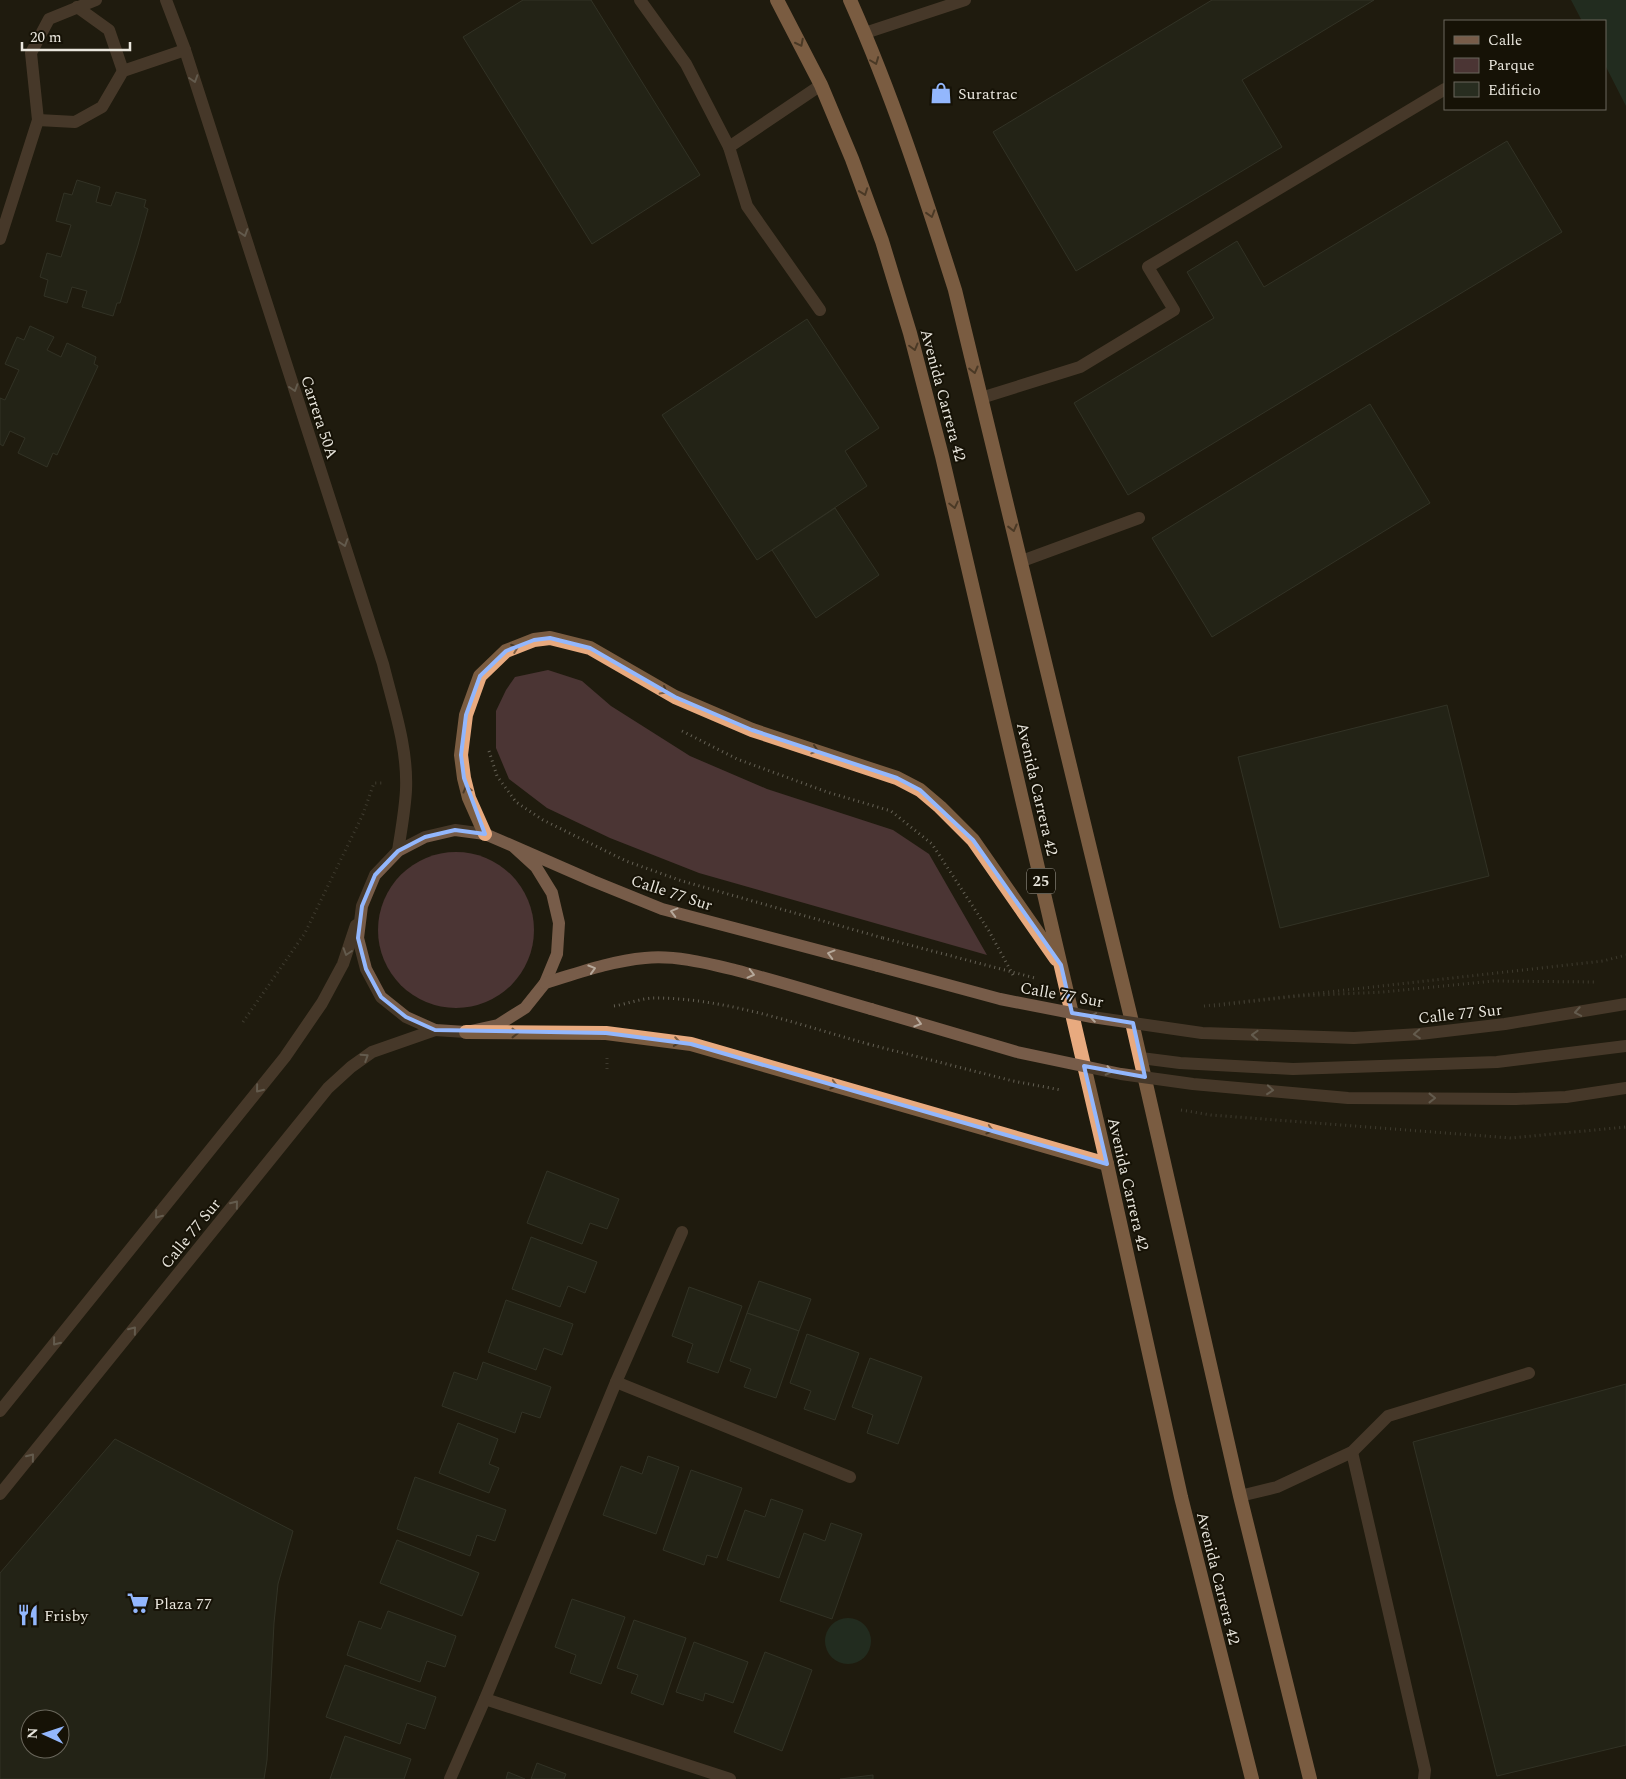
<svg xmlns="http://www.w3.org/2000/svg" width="1626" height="1779" viewBox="0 0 1626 1779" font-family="Spectral,serif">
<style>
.green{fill:#4b3534}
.water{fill:#274133}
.building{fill:#282d20;stroke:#494e40;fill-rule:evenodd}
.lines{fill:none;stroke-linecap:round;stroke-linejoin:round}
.path{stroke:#656155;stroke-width:3;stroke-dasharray:1 4;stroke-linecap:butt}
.service{stroke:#775c49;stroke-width:12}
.minor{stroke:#775c49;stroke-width:12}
.tertiary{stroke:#775c49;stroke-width:12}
.trunk{stroke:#e8aa7f;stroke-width:14}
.path-bridge{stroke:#656155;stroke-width:3;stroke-dasharray:1 4;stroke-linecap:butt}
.tertiary-bridge{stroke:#775c49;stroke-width:12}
.oneway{stroke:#7f5e42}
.oneway2{stroke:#b6a89a}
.marked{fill:none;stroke:#93b7fd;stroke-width:4;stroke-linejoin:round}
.labels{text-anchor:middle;stroke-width:4;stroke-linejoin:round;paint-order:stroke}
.shield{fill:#161206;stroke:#aaa69c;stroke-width:1}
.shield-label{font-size:15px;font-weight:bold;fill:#e9e6dd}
.poi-label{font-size:16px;fill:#e9e6dd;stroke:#161206;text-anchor:start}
.street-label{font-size:16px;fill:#e9e6dd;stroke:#161206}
</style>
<rect width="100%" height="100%" fill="#1f1b0e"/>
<g class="green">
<path d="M548 670 582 681 611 706 690 756 767 789 893 830 929 854 987 955 699 873 610 838 547 808 509 779 496 748V711L506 690 515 677Z"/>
<circle cx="456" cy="930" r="78"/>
</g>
<g class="water">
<path d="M1571 0H1626V106L1605 65V21H1582Z"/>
<circle cx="848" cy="1641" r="23"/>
</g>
<g class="building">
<path d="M523 0H591L700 175 592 244 463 37Z"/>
<path d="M1212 0H1374L1242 80 1282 147 1076 271 993 132Z"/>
<path d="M1507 141 1562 232 1128 495 1074 403 1214 318 1187 272 1237 241 1264 287Z"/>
<path d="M77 180 100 187 96 202 111 206 116 192 146 200 144 207 148 209 138 245 120 303H117L113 316 82 307 87 291 72 287 67 303 44 296 48 280 40 277 47 253 61 257 71 225 56 221 64 193 72 195Z"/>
<path d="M807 319 879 428 845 451 867 486 757 560 662 415Z"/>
<path d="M30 326 54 337 47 350 61 357 67 343 96 357 94 364 98 366 57 455 53 453 47 467 18 453 25 438 10 431 3 446 0 444V398L5 400 19 370 5 364 17 337 24 340Z"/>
<path d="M1370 404 1430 503 1212 637 1152 538Z"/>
<path d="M835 508 879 575 816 618 772 550Z"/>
<path d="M1447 705 1489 876 1280 928 1238 757Z"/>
<path d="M547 1171 619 1199 607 1229 590 1223 582 1244 527 1223Z"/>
<path d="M531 1237 597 1262 585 1293 568 1286 560 1307 512 1289Z"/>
<path d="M759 1281 811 1299 799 1331 747 1313Z"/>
<path d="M689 1287 742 1306 718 1373 687 1362 693 1344 672 1336Z"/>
<path d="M506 1300 573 1324 562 1355 544 1348 536 1370 488 1352Z"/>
<path d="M747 1313 799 1331 776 1398 744 1387 751 1369 730 1361Z"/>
<path d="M807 1334 859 1353 835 1420 804 1409 811 1391 790 1383Z"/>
<path d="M870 1358 922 1377 898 1444 867 1433 873 1415 852 1407Z"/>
<path d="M483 1362 551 1387 540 1418 522 1412 515 1433 442 1406 454 1372 477 1380Z"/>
<path d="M1626 1384V1745L1497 1776 1413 1442Z"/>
<path d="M458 1423 498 1439 489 1464 499 1468 489 1493 439 1473Z"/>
<path d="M115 1439 293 1531 278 1584 274 1623 267 1760 264 1779H0V1573ZM30 1719H60V1749H30Z"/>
<path d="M648 1456 679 1467 656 1534 603 1515 621 1466 642 1474Z"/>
<path d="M691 1470 742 1488 717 1558 707 1555 704 1565 663 1550Z"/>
<path d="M415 1477 506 1510 495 1541 477 1535 470 1556 397 1529Z"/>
<path d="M771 1499 803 1510 779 1578 727 1560 745 1510 765 1517Z"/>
<path d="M831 1523 862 1534 832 1619 780 1601 804 1533 825 1541Z"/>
<path d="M397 1540 479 1573 462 1616 380 1583Z"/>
<path d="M572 1599 625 1617 601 1684 570 1673 576 1655 555 1647Z"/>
<path d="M388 1611 456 1636 445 1667 427 1661 420 1682 347 1655 359 1621 381 1629Z"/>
<path d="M634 1620 686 1638 663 1705 631 1693 638 1675 617 1668Z"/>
<path d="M694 1642 748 1662 733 1703 705 1693 703 1701 676 1692Z"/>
<path d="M765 1652 812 1670 782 1751 734 1732Z"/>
<path d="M345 1665 436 1697 425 1729 407 1723 400 1744 326 1717Z"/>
<path d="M345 1736 411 1759 404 1779H330Z"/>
<path d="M537 1763 566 1774 564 1779H531Z"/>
<path d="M508 1772 525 1779H506Z"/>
<path d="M873 1775V1779H840Z"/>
</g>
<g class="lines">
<g class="path">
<path d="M682 731 737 759 827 792 891 811 932 844 989 931 1013 975"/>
<path d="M489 751 497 776 516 802 543 820 626 861 682 881 883 938"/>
<path d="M614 1006C627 1004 642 998 655 998 726 998 800 1025 868 1044"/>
<path d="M1204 1006 1603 961 1626 955"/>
<path d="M243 1022 305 933 363 814 374 783H382"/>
<path d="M607 1058V1072"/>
</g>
<g class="service">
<path d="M640 0 686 64 729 147 747 206 820 310"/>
<path d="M77 7 109 30 123 71"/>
<path d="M865 33 965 0"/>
<path d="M38 120 75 122 102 107 123 71 185 50"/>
<path d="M729 147 821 85"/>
<path d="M0 239 38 120 31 53 49 19 96 0"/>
<path d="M981 398 1080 367 1174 310 1148 267 1445 89"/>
<path d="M1022 561 1139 518"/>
<path d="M1352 1452 1425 1770 1424 1779"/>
<path d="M1240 1496 1277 1487 1352 1452 1388 1416 1529 1373"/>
</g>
<g class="minor">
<path d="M1141 1058 1180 1063 1293 1069 1497 1062 1626 1046"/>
<path d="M616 1382 850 1477"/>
<path d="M485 1699 730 1779"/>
<path d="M450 1779 485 1699 616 1382 682 1232"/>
</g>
<g class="tertiary">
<path d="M166 0 185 50 383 664C393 705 408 747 406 790 405 810 401 831 398 851"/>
<path d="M513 846 536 867 552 893 559 923 557 954 545 983 525 1008 498 1025 466 1032 435 1030 406 1017 381 997 366 969 358 938 362 906 375 875 398 851 425 837 455 830 485 834 513 846 593 881 662 909 878 966"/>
<path d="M545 983C578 973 611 961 645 958 675 955 706 963 735 970 781 982 826 996 871 1009"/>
<path d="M0 1411 285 1057 322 1003 343 964 356 925"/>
<path d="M0 1494 328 1088 351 1067 372 1052 435 1030"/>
</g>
<g class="trunk">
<path d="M777 0 821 85 852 159 882 241 910 333 942 456 1107 1164 1181 1497 1252 1779"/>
<path d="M850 0C892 94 924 192 955 290L1131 1018 1240 1496 1310 1779"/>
<path d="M485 834 469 798 464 778 461 755 466 715 480 676 506 651 534 640 550 638 590 648 675 697 752 730 897 778 920 790 940 807 973 840 1056 959"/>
<path d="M466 1032 606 1033 691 1044 1107 1164"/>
</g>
<g class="path-bridge">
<path d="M883 938 1035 978"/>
<path d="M1214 1006 1298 996 1383 992 1493 981 1596 982"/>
<path d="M868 1044 1013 1081 1061 1090"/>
<path d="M1181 1110 1211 1115 1511 1138 1626 1127"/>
</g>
<g class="tertiary-bridge">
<path d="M878 966 1000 999 1092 1017 1202 1033 1354 1038 1420 1034 1505 1024 1626 1004"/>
<path d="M871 1009 1017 1052 1121 1074 1193 1084 1348 1098 1516 1099 1566 1097 1626 1088"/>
</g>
</g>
<defs><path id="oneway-chevron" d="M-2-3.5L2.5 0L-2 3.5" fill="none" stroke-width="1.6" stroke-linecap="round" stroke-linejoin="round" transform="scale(1.25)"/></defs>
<g class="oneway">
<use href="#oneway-chevron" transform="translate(800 43) rotate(63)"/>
<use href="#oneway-chevron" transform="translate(875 61) rotate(69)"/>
<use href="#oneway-chevron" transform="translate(864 192) rotate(70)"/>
<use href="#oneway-chevron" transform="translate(931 214) rotate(73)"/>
<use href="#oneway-chevron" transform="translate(914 347) rotate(75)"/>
<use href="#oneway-chevron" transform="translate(974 370) rotate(76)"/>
<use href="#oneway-chevron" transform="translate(954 505) rotate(77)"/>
<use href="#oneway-chevron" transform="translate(1013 528) rotate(76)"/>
<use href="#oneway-chevron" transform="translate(515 648) rotate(-21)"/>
<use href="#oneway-chevron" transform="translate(664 691) rotate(30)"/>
<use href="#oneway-chevron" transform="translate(815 750) rotate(18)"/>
<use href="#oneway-chevron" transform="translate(467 789) rotate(-105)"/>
<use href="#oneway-chevron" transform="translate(515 1033)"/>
<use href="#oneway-chevron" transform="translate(677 1042) rotate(9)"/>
<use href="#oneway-chevron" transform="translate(834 1085) rotate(16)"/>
<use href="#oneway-chevron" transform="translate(990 1130) rotate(16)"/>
</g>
<g class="oneway2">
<use href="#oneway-chevron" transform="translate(194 79) rotate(72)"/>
<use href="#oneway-chevron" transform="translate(244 233) rotate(72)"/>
<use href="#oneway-chevron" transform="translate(294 388) rotate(72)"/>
<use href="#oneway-chevron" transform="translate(344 543) rotate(72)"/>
<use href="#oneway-chevron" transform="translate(674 912) rotate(-165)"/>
<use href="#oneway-chevron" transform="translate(347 952) rotate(108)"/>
<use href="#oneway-chevron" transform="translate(831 954) rotate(-165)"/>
<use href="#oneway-chevron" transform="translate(592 969) rotate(-17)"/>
<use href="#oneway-chevron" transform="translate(751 974) rotate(14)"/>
<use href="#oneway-chevron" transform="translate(1578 1012) rotate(170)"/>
<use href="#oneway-chevron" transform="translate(1093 1017) rotate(-171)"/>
<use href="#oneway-chevron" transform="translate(918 1023) rotate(16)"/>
<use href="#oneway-chevron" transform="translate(1417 1034) rotate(176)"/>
<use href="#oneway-chevron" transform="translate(1255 1035) rotate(-178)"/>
<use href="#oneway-chevron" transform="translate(365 1057) rotate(-33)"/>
<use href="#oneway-chevron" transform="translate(1109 1071) rotate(12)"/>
<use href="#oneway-chevron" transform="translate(259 1089) rotate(129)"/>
<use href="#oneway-chevron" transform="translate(1270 1090) rotate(5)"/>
<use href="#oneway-chevron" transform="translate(1432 1098)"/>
<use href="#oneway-chevron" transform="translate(235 1204) rotate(-51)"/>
<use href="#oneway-chevron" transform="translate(158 1215) rotate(129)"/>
<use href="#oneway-chevron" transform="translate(133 1330) rotate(-51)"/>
<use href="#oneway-chevron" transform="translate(56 1342) rotate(129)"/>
<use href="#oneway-chevron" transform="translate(31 1457) rotate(-51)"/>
</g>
<path d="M0 0H1626V1779H0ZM550 638 590 648 675 697 752 730 897 778 920 790 973 840 1061 965 1072 1013 1133 1023 1145 1077 1084 1066 1107 1164 691 1044 606 1033 435 1030 406 1017 381 997 366 969 358 938 362 906 375 875 398 851 425 837 455 830 485 834 464 778 461 755 466 715 480 676 506 651 534 640Z" fill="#1f1b0e" fill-opacity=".55" fill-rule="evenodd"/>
<path class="marked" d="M550 638 590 648 675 697 752 730 897 778 920 790 973 840 1061 965 1072 1013 1133 1023 1145 1077 1084 1066 1107 1164 691 1044 606 1033 435 1030 406 1017 381 997 366 969 358 938 362 906 375 875 398 851 425 837 455 830 485 834 464 778 461 755 466 715 480 676 506 651 534 640Z"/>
<defs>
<g id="shop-bare" transform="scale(1.725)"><path d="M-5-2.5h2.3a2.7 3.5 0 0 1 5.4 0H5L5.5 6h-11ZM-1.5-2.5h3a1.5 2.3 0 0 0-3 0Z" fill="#93b7fd" stroke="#161206" stroke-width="2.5" paint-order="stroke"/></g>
<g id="supermarket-bare" transform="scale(1.725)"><path d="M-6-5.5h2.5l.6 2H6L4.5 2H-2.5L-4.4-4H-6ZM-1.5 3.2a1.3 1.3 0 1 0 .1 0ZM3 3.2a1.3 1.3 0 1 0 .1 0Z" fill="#93b7fd" stroke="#161206" stroke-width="2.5" paint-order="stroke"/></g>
<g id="restaurant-bare" transform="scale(1.725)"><path d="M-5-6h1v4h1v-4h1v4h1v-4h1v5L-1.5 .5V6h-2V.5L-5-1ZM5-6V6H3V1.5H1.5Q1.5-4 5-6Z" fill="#93b7fd" stroke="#161206" stroke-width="2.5" paint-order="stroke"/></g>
</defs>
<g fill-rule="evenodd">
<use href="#shop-bare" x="941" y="93"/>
<use href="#supermarket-bare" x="138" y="1603"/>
<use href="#restaurant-bare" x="28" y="1615"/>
</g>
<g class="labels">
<rect class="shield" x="1027" y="868.5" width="28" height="25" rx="4"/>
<g class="shield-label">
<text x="1041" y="886">25</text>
</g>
<g class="poi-label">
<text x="958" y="99">Suratrac</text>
<text x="154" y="1609">Plaza 77</text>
<text x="44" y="1621">Frisby</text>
</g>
<g class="street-label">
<text transform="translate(944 395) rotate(75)" y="6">Avenida Carrera 42</text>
<text transform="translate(320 417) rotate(72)" y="6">Carrera 50A</text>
<text transform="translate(1038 789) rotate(77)" y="6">Avenida Carrera 42</text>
<text transform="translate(672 892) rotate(18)" y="6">Calle 77 Sur</text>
<text transform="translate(1062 994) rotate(10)" y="6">Calle 77 Sur</text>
<text transform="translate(1460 1013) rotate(-6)" y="6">Calle 77 Sur</text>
<text transform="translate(1129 1184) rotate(77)" y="6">Avenida Carrera 42</text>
<text transform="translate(190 1233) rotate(-51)" y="6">Calle 77 Sur</text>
<text transform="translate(1219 1578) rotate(76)" y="6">Avenida Carrera 42</text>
</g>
</g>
<rect x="1444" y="20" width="162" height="90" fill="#161206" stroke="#6a675c"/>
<rect x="1454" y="36" width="25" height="8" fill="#775c49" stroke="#6a675c"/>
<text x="1488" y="45" font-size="15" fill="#e9e6dd">Calle</text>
<rect x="1454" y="58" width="25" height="15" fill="#4b3534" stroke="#6a675c"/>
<text x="1488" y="70" font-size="15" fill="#e9e6dd">Parque</text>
<rect x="1454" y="82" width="25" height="15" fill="#282d20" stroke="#6a675c"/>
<text x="1488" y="95" font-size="15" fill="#e9e6dd">Edificio</text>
<g transform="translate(45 1734) rotate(273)"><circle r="24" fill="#161206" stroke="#6a675c"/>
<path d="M0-4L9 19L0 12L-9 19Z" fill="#93b7fd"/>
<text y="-8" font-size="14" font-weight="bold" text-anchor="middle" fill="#e9e6dd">N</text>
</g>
<path d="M22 42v8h108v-8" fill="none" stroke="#e9e6dd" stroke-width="2.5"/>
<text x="30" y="42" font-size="15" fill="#e9e6dd" stroke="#161206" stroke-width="4" paint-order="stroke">20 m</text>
</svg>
